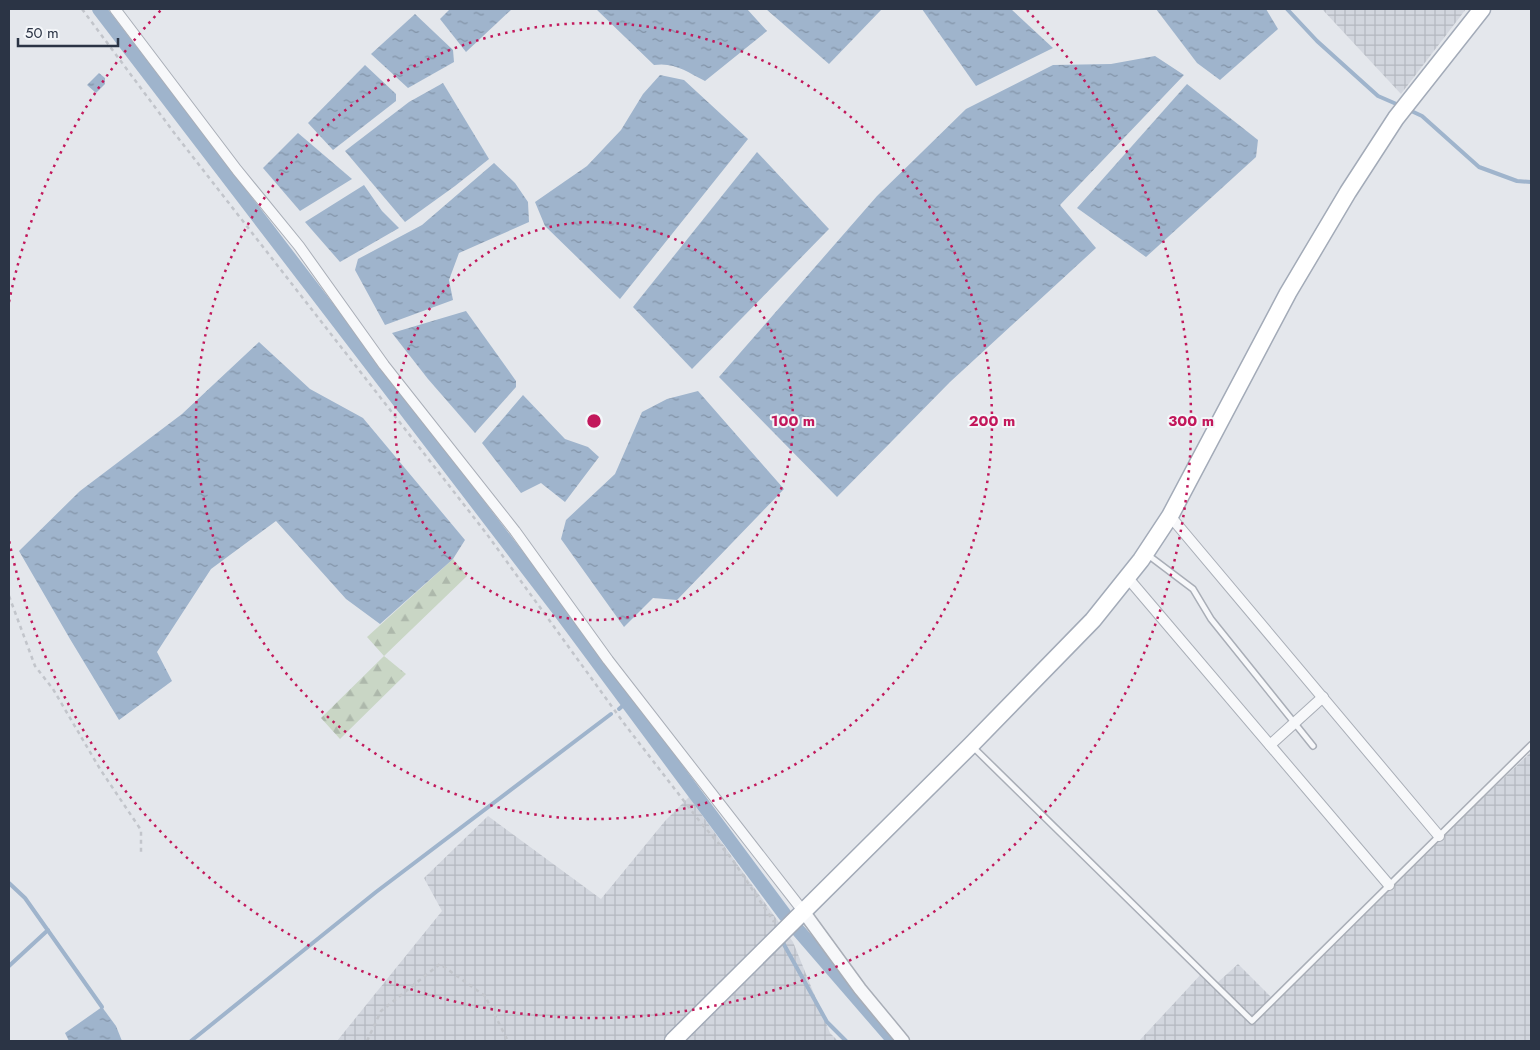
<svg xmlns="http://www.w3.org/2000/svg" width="1540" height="1050" viewBox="0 0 1540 1050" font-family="Jost,sans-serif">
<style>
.industrial{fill:url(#industrial-grid)}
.forest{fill:url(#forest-firs)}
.water{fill:url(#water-ripples)}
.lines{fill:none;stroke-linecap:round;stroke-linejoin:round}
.stream{stroke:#9fb4cc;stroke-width:4}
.canal{stroke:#9fb4cc;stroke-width:14}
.service-casing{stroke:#a9aeb7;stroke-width:8}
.minor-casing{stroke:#a9aeb7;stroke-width:12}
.tertiary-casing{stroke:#a9aeb7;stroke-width:15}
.primary-casing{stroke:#a3abb8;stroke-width:19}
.path{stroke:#c2c5cb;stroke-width:2.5;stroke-dasharray:4 4;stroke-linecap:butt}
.service{stroke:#f7f8fa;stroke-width:5}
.minor{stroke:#f7f8fa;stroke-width:10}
.tertiary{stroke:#f7f8fa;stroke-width:12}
.primary{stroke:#fff;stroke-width:16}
.ring{fill:none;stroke:#c2185b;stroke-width:2.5;stroke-dasharray:2.5 5}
.centre{fill:#c2185b;stroke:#f4f6f9;stroke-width:2.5}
.ring-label{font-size:15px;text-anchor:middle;font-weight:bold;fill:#c2185b;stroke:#f4f6f9;stroke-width:4;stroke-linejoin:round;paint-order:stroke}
</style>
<defs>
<pattern id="industrial-grid" width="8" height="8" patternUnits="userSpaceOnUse" patternTransform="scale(1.25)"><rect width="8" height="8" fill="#d2d6de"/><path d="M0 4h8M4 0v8" fill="none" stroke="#b4b8c0"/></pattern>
<pattern id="forest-firs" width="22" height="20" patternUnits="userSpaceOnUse" patternTransform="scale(1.25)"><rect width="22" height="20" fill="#c9d6c5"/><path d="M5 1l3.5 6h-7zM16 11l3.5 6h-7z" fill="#adb8ab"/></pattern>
<pattern id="water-ripples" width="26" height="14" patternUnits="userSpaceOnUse" patternTransform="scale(1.25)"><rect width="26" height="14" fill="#9fb4cc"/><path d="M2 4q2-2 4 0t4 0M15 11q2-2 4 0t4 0" fill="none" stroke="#8293a7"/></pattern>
</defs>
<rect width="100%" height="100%" fill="#e4e7ec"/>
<g class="industrial">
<path d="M1322 9H1466L1401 94Z"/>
<path d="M1531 752V1041H1139L1203 972 1216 984 1238 964 1272 998Z"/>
<path d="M689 797 793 942 830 1033 838 1041H337L442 911 424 878 488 816 601 899 665 821Z"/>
</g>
<path class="forest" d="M453 559 467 576 384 656 406 674 340 739 321 718 384 656 367 637Z"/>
<g class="water">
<path d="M450 9H512L466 52 440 19Z"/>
<path d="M596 9H747L767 31 705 81C687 72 675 62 654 65Z"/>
<path d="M766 9H882L829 64Z"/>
<path d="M922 9H1011L1053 48 976 86Z"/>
<path d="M1156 9H1266L1278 29 1220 80 1197 63Z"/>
<path d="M415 14 453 50 454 62 408 88 371 54Z"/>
<path d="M1155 56 1184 75 1060 205 1096 248 950 382 837 497 719 377 877 196 966 109 1053 65 1111 64Z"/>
<path d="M365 65 396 94V101L333 150 308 123Z"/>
<path d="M99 73 105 78V84L96 93 87 85Z"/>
<path d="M660 75 684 80 748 139 620 299 545 226 535 202 587 166 621 130 643 94Z"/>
<path d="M443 83 489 159 455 186 405 222 345 151 409 102Z"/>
<path d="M1187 84 1258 140 1256 157 1146 257 1077 208Z"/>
<path d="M298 133 352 179 300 211 263 168Z"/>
<path d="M757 152 829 229 692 369 633 307Z"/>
<path d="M494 163 515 183 528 202 529 222 459 253 449 280 453 300 385 325 355 270 358 259 422 225Z"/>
<path d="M364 185 382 211 399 228 340 262 305 222Z"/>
<path d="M466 311 516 381V387L475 433 428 379 392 333Z"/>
<path d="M259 342 310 389 363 418 465 540 453 559 380 624 346 599 276 521 211 569 157 652 172 681 119 720 70 639 19 551 80 491 182 414Z"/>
<path d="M698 391 784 489 677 600 653 598 624 627 561 539 566 520 615 474 642 412 667 399Z"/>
<path d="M523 395 565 439 588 447 599 457 565 502 541 483 521 493 482 443Z"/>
<path d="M102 1007 116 1026 122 1041H69L65 1033Z"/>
</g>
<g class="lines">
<g class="stream">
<path d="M1287 9 1317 41 1378 96 1401 106"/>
<path d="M1407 109 1422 116 1479 167 1517 181 1531 182"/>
<path d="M619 709 627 702"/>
<path d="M9 883 25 898 102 1007"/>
<path d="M782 941 827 1022 846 1041"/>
<path d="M9 966 48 930"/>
<path d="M191 1041 376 892 611 714"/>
</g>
<path class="canal" d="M99 9 558 609 785 915 894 1041"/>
<g class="service-casing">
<g id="service">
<path d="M1148 555 1193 589 1211 619 1313 746"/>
<path d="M973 747 1252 1021 1531 745"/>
</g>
</g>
<g class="minor-casing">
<g id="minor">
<path d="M115 9 237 170 299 246 384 365 515 531 608 660 803 911"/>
<path d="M1170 516 1439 836"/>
<path d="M1127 577 1389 885"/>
<path d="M1270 745 1323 697"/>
</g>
</g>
<g class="tertiary-casing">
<path id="tertiary" d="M803 911 860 989 903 1041"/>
</g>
<g class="primary-casing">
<path id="primary" d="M673 1041 971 745 1093 620 1141 560 1170 516 1288 293 1348 192 1396 118 1482 9"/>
</g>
<g class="path">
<path d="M82 9 175 134 486 533 626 726 701 823 732 859 774 922"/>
<path d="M9 596 35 666 53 689 100 769 141 830V854"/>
<path d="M367 1041 381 1011 440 964 485 996 508 1041"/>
</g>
<use href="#service" class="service"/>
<use href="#minor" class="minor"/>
<use href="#tertiary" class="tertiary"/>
<use href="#primary" class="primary"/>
</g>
<g class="ring">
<circle cx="594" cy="421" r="199"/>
<circle cx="594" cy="421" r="398"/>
<path d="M9 302A597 597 0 0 1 161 10M1027 10A597 597 0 1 1 9 540"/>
</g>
<circle cx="594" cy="421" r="8" class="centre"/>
<g class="ring-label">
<text x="793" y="426">100 m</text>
<text x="992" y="426">200 m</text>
<text x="1191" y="426">300 m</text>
</g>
<rect width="1540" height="1050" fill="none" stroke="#2b3445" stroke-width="20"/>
<path d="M18 38v8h100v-8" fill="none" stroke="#2b3445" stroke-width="2.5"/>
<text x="25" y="38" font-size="15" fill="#2b3445" stroke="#f4f6f9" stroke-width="4" paint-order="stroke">50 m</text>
</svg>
